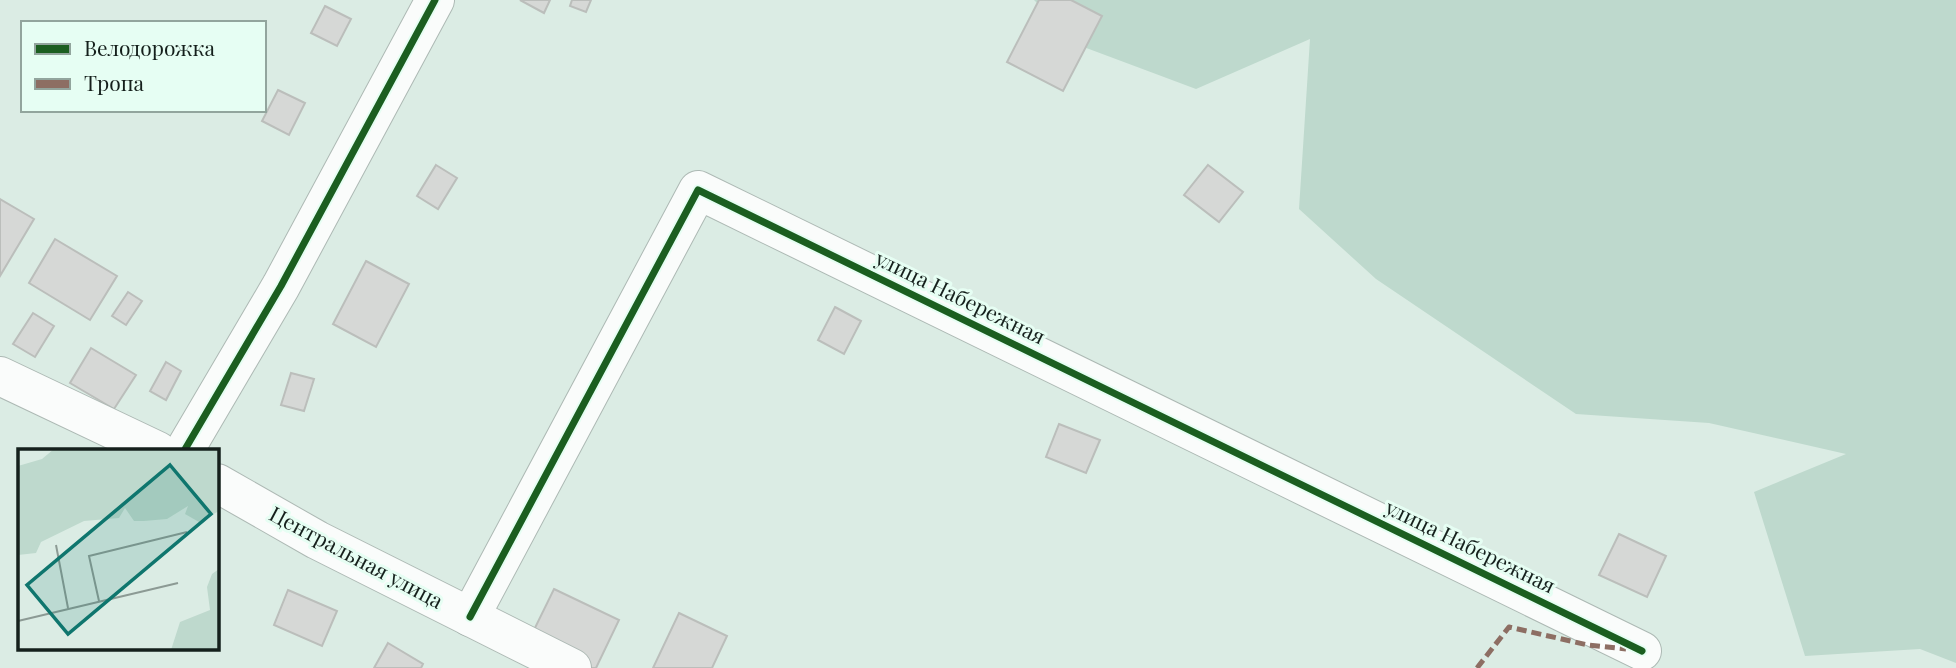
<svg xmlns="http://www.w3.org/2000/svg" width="1956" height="668" viewBox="0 0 1956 668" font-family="'Playfair Display',serif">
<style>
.green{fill:#bed9cd}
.building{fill:#d6d8d6;stroke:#bbbebb;stroke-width:2}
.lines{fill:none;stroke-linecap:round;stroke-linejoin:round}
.minor-casing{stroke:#adb9b4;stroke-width:40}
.minor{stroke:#fafcfb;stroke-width:38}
.quiet{stroke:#8d6e63;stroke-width:5;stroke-dasharray:10 5;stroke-linecap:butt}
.cycleway-casing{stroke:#e6fef3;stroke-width:11}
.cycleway{stroke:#1b5e20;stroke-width:7}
.labels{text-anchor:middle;stroke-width:6;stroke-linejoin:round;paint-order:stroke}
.street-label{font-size:21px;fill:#15201c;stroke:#e6fef3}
.inset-road{fill:none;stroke:#8c9a94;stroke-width:2}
.view{fill:#0f766e;fill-opacity:0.15;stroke:#0f766e;stroke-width:3.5}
.inset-edge{fill:none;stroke:#15201c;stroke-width:3.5}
</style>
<rect width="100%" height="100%" fill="#dbece4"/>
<path class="green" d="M1034 0H1956V663L1920 649 1805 656 1754 492 1846 454 1709 423 1576 414 1376 279 1299 209 1310 39 1196 89 1081 46Z"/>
<g class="building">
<path d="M520 0H550L544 13Z"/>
<path d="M572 0H591L586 12 570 6Z"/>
<path d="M1039 0H1071L1102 16 1063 91 1007 62Z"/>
<path d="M325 6 351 19 337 46 311 33Z"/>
<path d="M278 90 305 103 289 135 262 121Z"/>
<path d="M436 165 457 178 438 209 417 196Z"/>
<path d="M1208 165 1243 192 1219 222 1184 195Z"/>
<path d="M0 199 34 219 0 276Z"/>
<path d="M55 239 117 276 90 320 29 283Z"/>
<path d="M366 261 409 284 376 347 333 324Z"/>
<path d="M128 292 142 301 126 325 112 316Z"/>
<path d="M835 307 861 321 844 354 818 340Z"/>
<path d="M33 313 54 326 35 357 13 344Z"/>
<path d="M91 348 136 375 114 409 70 383Z"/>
<path d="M166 362 181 371 166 400 150 391Z"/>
<path d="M291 373 314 379 304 411 281 405Z"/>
<path d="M1059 424 1100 440 1086 473 1046 457Z"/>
<path d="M1619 534 1666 556 1647 597 1599 575Z"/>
<path d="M554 589 619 620 596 668H591L530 638Z"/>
<path d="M288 590 337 611 322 646 274 625Z"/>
<path d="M679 613 727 636 712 668H653Z"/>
<path d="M388 643 423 664 421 668H374Z"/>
</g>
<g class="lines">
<g class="minor-casing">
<g id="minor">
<path d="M0 376 158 451"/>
<path d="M184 451 281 286 435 0"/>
<path d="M217 483 317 540 572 668"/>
<path d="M470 617 698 190 1642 651"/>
</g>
</g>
<use href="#minor" class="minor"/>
<path class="quiet" d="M1477 668 1509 627 1588 645 1626 649"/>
<g class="cycleway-casing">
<g id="cycleway">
<path d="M184 451 281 286 435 0"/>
<path d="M470 617 698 190 1642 651"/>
</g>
</g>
<use href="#cycleway" class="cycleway"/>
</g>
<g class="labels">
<g class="street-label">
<text transform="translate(960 298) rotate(26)" y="7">улица Набережная</text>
<text transform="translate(1470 547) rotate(26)" y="7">улица Набережная</text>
<text transform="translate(356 558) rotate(28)" y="7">Центральная улица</text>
</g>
</g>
<g transform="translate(18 449)">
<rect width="201" height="201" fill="#dbece4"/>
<path d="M36 0H201V62L181 73 167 65 170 57 149 70 126 72H116L107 59 101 69 66 72 23 93 18 104 0 106V17L24 10ZM201 120V201H153L162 173 192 161 189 138 194 125Z" fill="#bed9cd"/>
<path class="inset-road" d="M38 96 50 159M81 152 71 107 169 83M0 172 160 134"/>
<path class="view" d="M152 16 193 65 50 185 9 136Z"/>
<rect width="201" height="201" class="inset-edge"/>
</g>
<rect x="21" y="21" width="245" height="91" fill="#e6fef3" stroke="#92a59d" stroke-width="2"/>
<rect x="35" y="44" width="35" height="10" fill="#1b5e20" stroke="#92a59d" stroke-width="2"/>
<text x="84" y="56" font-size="21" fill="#15201c">Велодорожка</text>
<rect x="35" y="79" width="35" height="10" fill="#8d6e63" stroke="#92a59d" stroke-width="2"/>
<text x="84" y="91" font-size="21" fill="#15201c">Тропа</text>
</svg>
